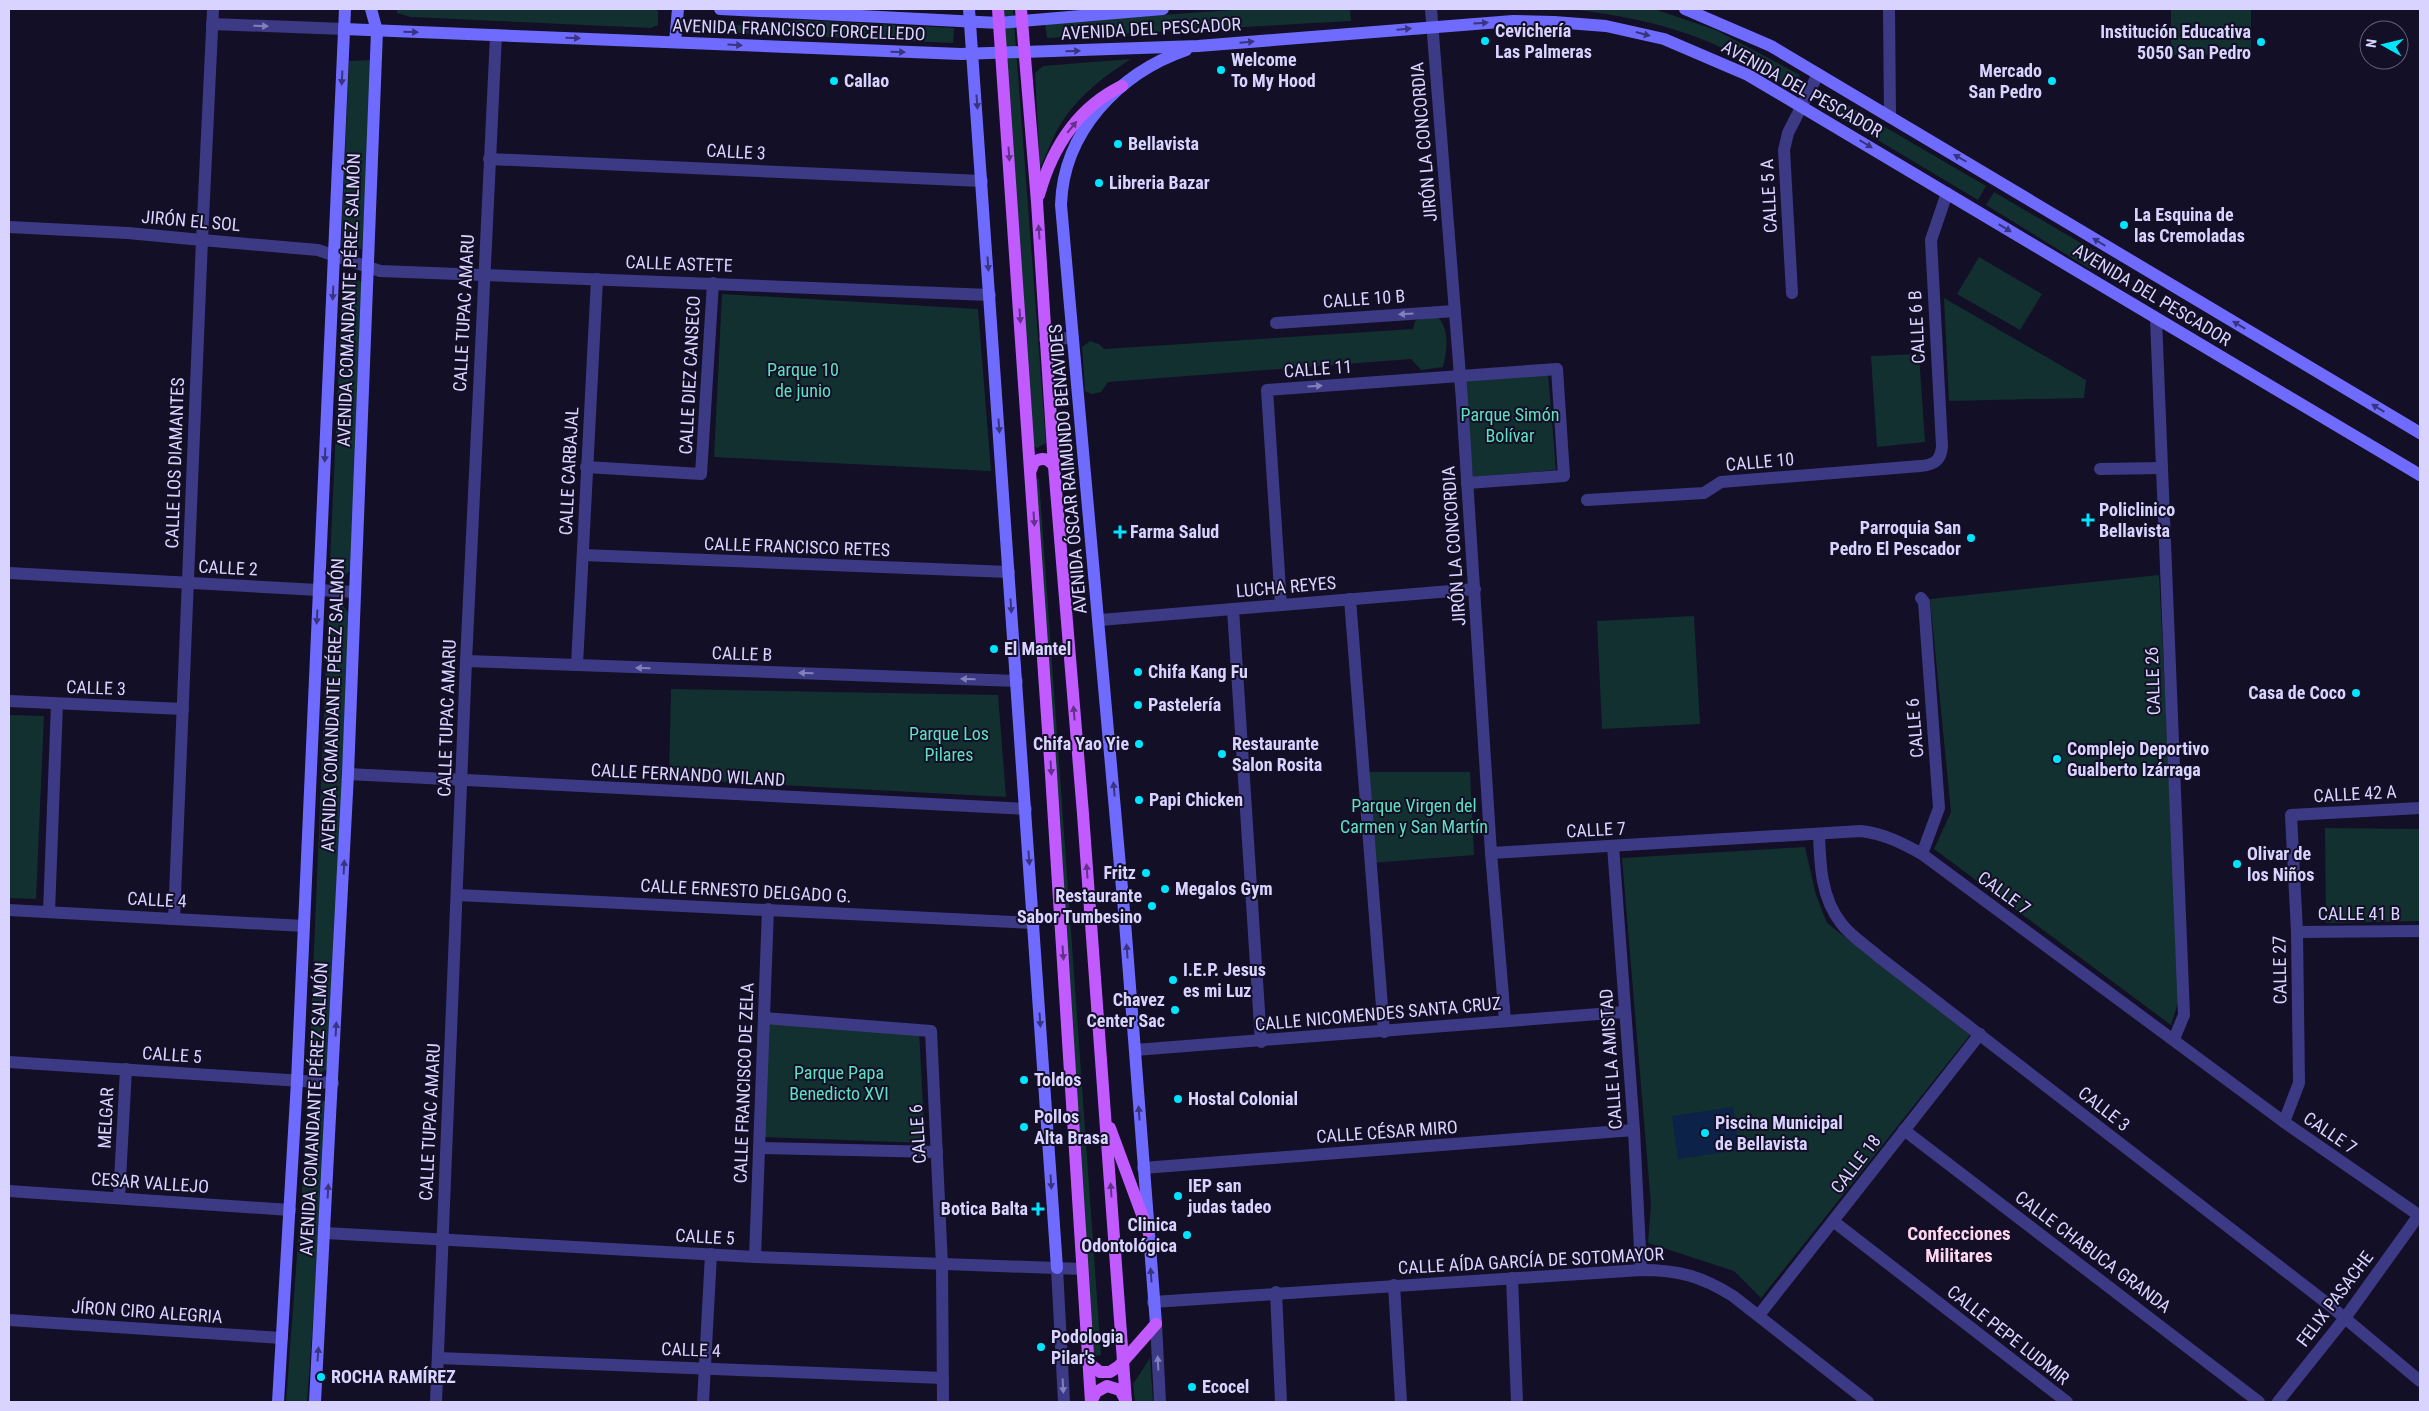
<svg xmlns="http://www.w3.org/2000/svg" width="2429" height="1411" viewBox="0 0 2429 1411" font-family="'Roboto Condensed',sans-serif">
<style>
.green{fill:#12302f}
.water{fill:#0c2248}
.lines{fill:none;stroke-linecap:round;stroke-linejoin:round}
.minor{stroke:#3d3a85;stroke-width:12}
.tertiary{stroke:#3d3a85;stroke-width:12}
.secondary{stroke:#6f6bff;stroke-width:12}
.primary{stroke:#c25bff;stroke-width:12}
.oneway{fill:#38347d}
.oneway2{fill:#837fbc}
.oneway3{fill:#623188}
.poi-dot{fill:#00e5ff;stroke:#130f26;stroke-width:2}
.labels{text-anchor:middle;stroke-width:4;stroke-linejoin:round;paint-order:stroke}
.street-label{font-size:18px;fill:#d9d4ff;stroke:#130f26}
.poi-label{font-size:18px;font-weight:bold;fill:#d9d4ff;stroke:#130f26;text-anchor:start}
.park-label{font-size:18px;fill:#5fe0c0;stroke:#130f26}
.neighbourhood-label{font-size:19px;font-weight:bold;fill:#ffd6f0;stroke:#130f26}
</style>
<rect width="100%" height="100%" fill="#130f26"/>
<g class="green">
<path d="M397 9H652L658 11V25L651 28 411 17 397 13Z"/>
<path d="M1000 9H1013L1046 443 1037 448 1031 444Z"/>
<path d="M1247 9H1350L1351 21 1047 38 1045 23Z"/>
<path d="M1567 9H1654L1716 30 1800 75 1793 88C1765 73 1738 55 1709 42 1663 23 1616 14 1567 9Z"/>
<path d="M2171 9H2251V54L2171 55Z"/>
<path d="M799 20 954 28 953 43 695 31 689 28V23L694 22 738 25Z"/>
<path d="M1131 59C1102 78 1080 94 1060 125 1052 138 1047 154 1040 167L1035 73 1043 66Z"/>
<path d="M373 60 362 249 341 246 349 61Z"/>
<path d="M1830 95 1986 186 1978 200 1821 106 1824 98Z"/>
<path d="M1994 192 2098 253 2090 269 1986 205Z"/>
<path d="M1979 257 2042 294 2020 330 1957 294Z"/>
<path d="M355 278 364 284 352 569 344 576 334 574 330 563 342 293 346 282Z"/>
<path d="M722 294 978 309 991 471 714 457Z"/>
<path d="M1944 298 2086 380 2084 398 1949 401Z"/>
<path d="M1438 317C1450 331 1447 350 1443 367L1421 370 1411 359 1108 382 1101 392 1092 394 1085 391 1082 347 1090 341 1099 344 1104 349 1413 329 1415 321 1422 318Z"/>
<path d="M1919 354 1925 442 1877 447 1871 356Z"/>
<path d="M1548 373 1556 470 1473 477 1464 381Z"/>
<path d="M1039 479 1101 1355 1091 1357 1035 480Z"/>
<path d="M2159 575 2181 993 2171 1025 1934 849 1951 812 1930 599Z"/>
<path d="M343 606 351 615 331 1068 319 1073 309 1067 328 617 335 608Z"/>
<path d="M1694 616 1700 724 1602 729 1597 621Z"/>
<path d="M671 689 998 695 1006 797 669 779Z"/>
<path d="M9 715 44 716 36 899 9 898Z"/>
<path d="M1364 772H1470L1474 855 1371 863Z"/>
<path d="M2325 828 2420 829V921L2326 923Z"/>
<path d="M1805 847 1816 895 1827 923 1970 1035 1761 1298 1734 1271 1648 1243 1651 1205 1622 858Z"/>
<path d="M765 1022 919 1031 925 1143 761 1137Z"/>
<path d="M312 1100 325 1101 328 1114 307 1402H286L308 1109Z"/>
<path d="M1150 1358 1153 1402H1135L1133 1384Z"/>
</g>
<path class="water" d="M1733 1107 1739 1150 1678 1159 1672 1116Z"/>
<g class="lines">
<g class="minor">
<path d="M1431 9 1462 401 1491 853 1505 1020"/>
<path d="M1889 9 1890 117"/>
<path d="M489 159 982 181"/>
<path d="M1792 293 1784 150 1788 133 1818 74"/>
<path d="M2156 319 2184 1015 2174 1039"/>
<path d="M1276 323 1455 311"/>
<path d="M1045 339 1073 338"/>
<path d="M586 467 701 474 713 283"/>
<path d="M2100 469 2162 468"/>
<path d="M1587 500 1704 493 1721 482 1920 466C1934 465 1941 461 1942 446L1931 240 1947 193"/>
<path d="M583 555 1009 572"/>
<path d="M9 573 355 592"/>
<path d="M1921 598 1924 602 1939 808 1922 854"/>
<path d="M1350 599 1384 1032"/>
<path d="M1281 605 1267 390 1557 369 1564 476 1467 483"/>
<path d="M1233 609 1261 1042"/>
<path d="M1100 620 1475 589"/>
<path d="M466 661 1017 681"/>
<path d="M577 665 597 279"/>
<path d="M9 701 183 709"/>
<path d="M348 774 1026 809"/>
<path d="M1819 834C1820 864 1821 898 1841 923 1850 936 1867 946 1879 957L2328 1304 2420 1381"/>
<path d="M1613 846 1634 1130 1641 1270"/>
<path d="M1491 853 1861 831C1885 834 1902 843 1922 854L2284 1122 2420 1216"/>
<path d="M457 895 1034 923"/>
<path d="M9 910 304 926"/>
<path d="M49 912 57 704"/>
<path d="M174 919 202 240 318 250 380 271 990 295"/>
<path d="M2297 932 2420 931"/>
<path d="M764 1018 931 1031 942 1265 943 1402"/>
<path d="M1135 1050 1624 1012"/>
<path d="M9 1062 333 1083"/>
<path d="M2284 1122 2299 1083 2297 932 2291 815 2420 808"/>
<path d="M1904 1130 2259 1402"/>
<path d="M759 1148 937 1152"/>
<path d="M1143 1168 1634 1130"/>
<path d="M9 1191 290 1210"/>
<path d="M119 1198 126 1069"/>
<path d="M1833 1221 2067 1402"/>
<path d="M755 1257 768 909"/>
<path d="M1512 1278 1517 1402"/>
<path d="M1394 1285 1401 1402"/>
<path d="M1276 1292 1281 1402"/>
<path d="M1153 1302 1641 1270C1679 1270 1701 1276 1733 1296L1868 1402"/>
<path d="M1759 1315 1980 1034"/>
<path d="M9 1320 282 1338"/>
<path d="M438 1358 943 1378"/>
<path d="M436 1402 466 661 496 35"/>
<path d="M703 1402 711 1254"/>
<path d="M2278 1402 2345 1318 2419 1215"/>
</g>
<g class="tertiary">
<path d="M212 24 344 29"/>
<path d="M9 227 128 233 202 240 213 9"/>
<path d="M325 1233 755 1257 1082 1269"/>
<path d="M1057 1268 1064 1402"/>
<path d="M1156 1324 1160 1402"/>
</g>
<g class="secondary">
<path d="M720 9 999 23 1163 9"/>
<path d="M969 9 1057 1268"/>
<path d="M1685 9 1771 46 2420 433"/>
<path d="M344 29 961 54 1198 46 1513 21 1554 22 1606 26 1664 39 1748 75 2420 475"/>
<path d="M675 42 678 9"/>
<path d="M1156 1324 1125 922 1061 205C1063 132 1119 73 1186 50"/>
<path d="M278 1402 297 1081 345 9"/>
<path d="M315 1402 348 774 377 31 371 9"/>
</g>
<g class="primary">
<path d="M998 9 1051 774 1091 1402"/>
<path d="M1021 9 1037 202 1054 466 1083 814 1126 1402"/>
<path d="M1039 195C1052 148 1077 108 1122 86"/>
<path d="M1031 470 1034 462C1042 457 1048 458 1054 466"/>
<path d="M1110 1128 1148 1231"/>
<path d="M1088 1359 1091 1365 1100 1372H1110L1119 1366 1156 1324"/>
<path d="M1091 1402 1096 1392 1107 1386 1120 1390 1126 1401"/>
</g>
</g>
<defs><path id="oneway-solid" d="M-6-.8H1V-3.2L6.5 0L1 3.2V.8H-6Z" transform="scale(1.25)"/></defs>
<g class="oneway">
<use href="#oneway-solid" transform="translate(1481 23) rotate(-4)"/>
<use href="#oneway-solid" transform="translate(1404 29) rotate(-5)"/>
<use href="#oneway-solid" transform="translate(411 32) rotate(2)"/>
<use href="#oneway-solid" transform="translate(1643 34) rotate(15)"/>
<use href="#oneway-solid" transform="translate(573 38) rotate(2)"/>
<use href="#oneway-solid" transform="translate(1247 42) rotate(-5)"/>
<use href="#oneway-solid" transform="translate(735 45) rotate(3)"/>
<use href="#oneway-solid" transform="translate(1073 51) rotate(-1)"/>
<use href="#oneway-solid" transform="translate(898 52) rotate(2)"/>
<use href="#oneway-solid" transform="translate(342 78) rotate(93)"/>
<use href="#oneway-solid" transform="translate(977 102) rotate(86)"/>
<use href="#oneway-solid" transform="translate(1866 144) rotate(31)"/>
<use href="#oneway-solid" transform="translate(1960 158) rotate(-150)"/>
<use href="#oneway-solid" transform="translate(2005 228) rotate(31)"/>
<use href="#oneway-solid" transform="translate(2099 242) rotate(-149)"/>
<use href="#oneway-solid" transform="translate(988 264) rotate(86)"/>
<use href="#oneway-solid" transform="translate(333 293) rotate(93)"/>
<use href="#oneway-solid" transform="translate(2239 325) rotate(-149)"/>
<use href="#oneway-solid" transform="translate(2378 408) rotate(-149)"/>
<use href="#oneway-solid" transform="translate(999 426) rotate(86)"/>
<use href="#oneway-solid" transform="translate(325 455) rotate(93)"/>
<use href="#oneway-solid" transform="translate(1011 606) rotate(86)"/>
<use href="#oneway-solid" transform="translate(317 617) rotate(93)"/>
<use href="#oneway-solid" transform="translate(1114 789) rotate(-95)"/>
<use href="#oneway-solid" transform="translate(1029 858) rotate(86)"/>
<use href="#oneway-solid" transform="translate(344 867) rotate(-87)"/>
<use href="#oneway-solid" transform="translate(1127 951) rotate(-94)"/>
<use href="#oneway-solid" transform="translate(1040 1020) rotate(86)"/>
<use href="#oneway-solid" transform="translate(336 1029) rotate(-87)"/>
<use href="#oneway-solid" transform="translate(1139 1113) rotate(-94)"/>
<use href="#oneway-solid" transform="translate(1051 1182) rotate(86)"/>
<use href="#oneway-solid" transform="translate(328 1191) rotate(-87)"/>
<use href="#oneway-solid" transform="translate(1151 1275) rotate(-94)"/>
<use href="#oneway-solid" transform="translate(318 1354) rotate(-86)"/>
</g>
<g class="oneway2">
<use href="#oneway-solid" transform="translate(261 26) rotate(2)"/>
<use href="#oneway-solid" transform="translate(1406 314) rotate(176)"/>
<use href="#oneway-solid" transform="translate(1315 386) rotate(-4)"/>
<use href="#oneway-solid" transform="translate(643 668) rotate(-178)"/>
<use href="#oneway-solid" transform="translate(806 673) rotate(-178)"/>
<use href="#oneway-solid" transform="translate(968 679) rotate(-178)"/>
<use href="#oneway-solid" transform="translate(1158 1363) rotate(-93)"/>
<use href="#oneway-solid" transform="translate(1063 1386) rotate(87)"/>
</g>
<g class="oneway3">
<use href="#oneway-solid" transform="translate(1072 127) rotate(-51)"/>
<use href="#oneway-solid" transform="translate(1009 154) rotate(86)"/>
<use href="#oneway-solid" transform="translate(1039 232) rotate(-94)"/>
<use href="#oneway-solid" transform="translate(1020 316) rotate(86)"/>
<use href="#oneway-solid" transform="translate(1034 519) rotate(86)"/>
<use href="#oneway-solid" transform="translate(1074 713) rotate(-95)"/>
<use href="#oneway-solid" transform="translate(1051 768) rotate(86)"/>
<use href="#oneway-solid" transform="translate(1087 871) rotate(-94)"/>
<use href="#oneway-solid" transform="translate(1063 953) rotate(86)"/>
<use href="#oneway-solid" transform="translate(1111 1190) rotate(-94)"/>
</g>
<g class="poi-dot">
<circle cx="1485" cy="41" r="5"/>
<circle cx="2261" cy="42" r="5"/>
<circle cx="1221" cy="70" r="5"/>
<circle cx="834" cy="81" r="5"/>
<circle cx="2052" cy="81" r="5"/>
<circle cx="1118" cy="144" r="5"/>
<circle cx="1099" cy="183" r="5"/>
<circle cx="2124" cy="225" r="5"/>
<path d="M2085.5 512.5h5v5h5v5h-5v5h-5v-5h-5v-5h5z"/>
<path d="M1117.5 524.5h5v5h5v5h-5v5h-5v-5h-5v-5h5z"/>
<circle cx="1971" cy="538" r="5"/>
<circle cx="994" cy="649" r="5"/>
<circle cx="1138" cy="672" r="5"/>
<circle cx="2356" cy="693" r="5"/>
<circle cx="1138" cy="705" r="5"/>
<circle cx="1139" cy="744" r="5"/>
<circle cx="1222" cy="754" r="5"/>
<circle cx="2057" cy="759" r="5"/>
<circle cx="1139" cy="800" r="5"/>
<circle cx="2237" cy="864" r="5"/>
<circle cx="1146" cy="873" r="5"/>
<circle cx="1165" cy="889" r="5"/>
<circle cx="1152" cy="906" r="5"/>
<circle cx="1173" cy="980" r="5"/>
<circle cx="1175" cy="1010" r="5"/>
<circle cx="1024" cy="1080" r="5"/>
<circle cx="1178" cy="1099" r="5"/>
<circle cx="1024" cy="1127" r="5"/>
<circle cx="1705" cy="1133" r="5"/>
<circle cx="1178" cy="1196" r="5"/>
<path d="M1035.5 1201.5h5v5h5v5h-5v5h-5v-5h-5v-5h5z"/>
<circle cx="1187" cy="1235" r="5"/>
<circle cx="1041" cy="1347" r="5"/>
<circle cx="321" cy="1377" r="5"/>
<circle cx="1192" cy="1387" r="5"/>
</g>
<g class="labels">
<g class="street-label">
<text transform="translate(1151 29) rotate(-3)" y="6">AVENIDA DEL PESCADOR</text>
<text transform="translate(799 30) rotate(2)" y="6">AVENIDA FRANCISCO FORCELLEDO</text>
<text transform="translate(1802 89) rotate(29)" y="6">AVENIDA DEL PESCADOR</text>
<text transform="translate(1424 142) rotate(-95)" y="6">JIRÓN LA CONCORDIA</text>
<text transform="translate(736 152) rotate(3)" y="6">CALLE 3</text>
<text transform="translate(1769 196) rotate(-93)" y="6">CALLE 5 A</text>
<text transform="translate(191 221) rotate(5)" y="6">JIRÓN EL SOL</text>
<text transform="translate(679 264) rotate(2)" y="6">CALLE ASTETE</text>
<text transform="translate(2152 295) rotate(31)" y="6">AVENIDA DEL PESCADOR</text>
<text transform="translate(1364 299) rotate(-4)" y="6">CALLE 10 B</text>
<text transform="translate(349 300) rotate(-88)" y="6">AVENIDA COMANDANTE PÉREZ SALMÓN</text>
<text transform="translate(464 313) rotate(-87)" y="6">CALLE TUPAC AMARU</text>
<text transform="translate(1917 327) rotate(-93)" y="6">CALLE 6 B</text>
<text transform="translate(1318 369) rotate(-4)" y="6">CALLE 11</text>
<text transform="translate(690 375) rotate(-87)" y="6">CALLE DIEZ CANSECO</text>
<text transform="translate(1760 462) rotate(-5)" y="6">CALLE 10</text>
<text transform="translate(175 463) rotate(-88)" y="6">CALLE LOS DIAMANTES</text>
<text transform="translate(1068 469) rotate(-95)" y="6">AVENIDA ÓSCAR RAIMUNDO BENAVIDES</text>
<text transform="translate(569 471) rotate(-87)" y="6">CALLE CARBAJAL</text>
<text transform="translate(1454 546) rotate(-94)" y="6">JIRÓN LA CONCORDIA</text>
<text transform="translate(797 547) rotate(2)" y="6">CALLE FRANCISCO RETES</text>
<text transform="translate(228 568) rotate(3)" y="6">CALLE 2</text>
<text transform="translate(1286 587) rotate(-5)" y="6">LUCHA REYES</text>
<text transform="translate(742 654) rotate(2)" y="6">CALLE B</text>
<text transform="translate(2153 681) rotate(-92)" y="6">CALLE 26</text>
<text transform="translate(96 688) rotate(2)" y="6">CALLE 3</text>
<text transform="translate(333 705) rotate(-88)" y="6">AVENIDA COMANDANTE PÉREZ SALMÓN</text>
<text transform="translate(447 718) rotate(-88)" y="6">CALLE TUPAC AMARU</text>
<text transform="translate(1915 728) rotate(-95)" y="6">CALLE 6</text>
<text transform="translate(688 775) rotate(3)" y="6">CALLE FERNANDO WILAND</text>
<text transform="translate(2355 794) rotate(-3)" y="6">CALLE 42 A</text>
<text transform="translate(1596 830) rotate(-3)" y="6">CALLE 7</text>
<text transform="translate(746 891) rotate(3)" y="6">CALLE ERNESTO DELGADO G.</text>
<text transform="translate(2004 893) rotate(36)" y="6">CALLE 7</text>
<text transform="translate(157 900) rotate(3)" y="6">CALLE 4</text>
<text x="2359" y="920">CALLE 41 B</text>
<text transform="translate(2280 970) rotate(-91)" y="6">CALLE 27</text>
<text transform="translate(1378 1014) rotate(-5)" y="6">CALLE NICOMENDES SANTA CRUZ</text>
<text transform="translate(172 1055) rotate(4)" y="6">CALLE 5</text>
<text transform="translate(1611 1059) rotate(-94)" y="6">CALLE LA AMISTAD</text>
<text transform="translate(744 1083) rotate(-88)" y="6">CALLE FRANCISCO DE ZELA</text>
<text transform="translate(314 1109) rotate(-87)" y="6">AVENIDA COMANDANTE PÉREZ SALMÓN</text>
<text transform="translate(2104 1109) rotate(38)" y="6">CALLE 3</text>
<text transform="translate(106 1118) rotate(-87)" y="6">MELGAR</text>
<text transform="translate(430 1122) rotate(-87)" y="6">CALLE TUPAC AMARU</text>
<text transform="translate(1387 1132) rotate(-4)" y="6">CALLE CÉSAR MIRO</text>
<text transform="translate(2330 1133) rotate(34)" y="6">CALLE 7</text>
<text transform="translate(918 1134) rotate(-94)" y="6">CALLE 6</text>
<text transform="translate(1856 1164) rotate(-52)" y="6">CALLE 18</text>
<text transform="translate(150 1183) rotate(4)" y="6">CESAR VALLEJO</text>
<text transform="translate(705 1237) rotate(3)" y="6">CALLE 5</text>
<text transform="translate(2093 1252) rotate(37)" y="6">CALLE CHABUCA GRANDA</text>
<text transform="translate(1531 1261) rotate(-3)" y="6">CALLE AÍDA GARCÍA DE SOTOMAYOR</text>
<text transform="translate(2335 1299) rotate(-53)" y="6">FELIX PASACHE</text>
<text transform="translate(147 1312) rotate(4)" y="6">JÍRON CIRO ALEGRIA</text>
<text transform="translate(2008 1335) rotate(38)" y="6">CALLE PEPE LUDMIR</text>
<text transform="translate(691 1350) rotate(2)" y="6">CALLE 4</text>
</g>
<g class="poi-label">
<text x="1495" y="37">Cevichería<tspan x="1495" dy="21">Las Palmeras</tspan></text>
<text x="2251" y="38" text-anchor="end">Institución Educativa<tspan x="2251" dy="21">5050 San Pedro</tspan></text>
<text x="1231" y="66">Welcome<tspan x="1231" dy="21">To My Hood</tspan></text>
<text x="2042" y="77" text-anchor="end">Mercado<tspan x="2042" dy="21">San Pedro</tspan></text>
<text x="844" y="87">Callao</text>
<text x="1128" y="150">Bellavista</text>
<text x="1109" y="189">Libreria Bazar</text>
<text x="2134" y="221">La Esquina de<tspan x="2134" dy="21">las Cremoladas</tspan></text>
<text x="2099" y="516">Policlinico<tspan x="2099" dy="21">Bellavista</tspan></text>
<text x="1961" y="534" text-anchor="end">Parroquia San<tspan x="1961" dy="21">Pedro El Pescador</tspan></text>
<text x="1130" y="538">Farma Salud</text>
<text x="1004" y="655">El Mantel</text>
<text x="1148" y="678">Chifa Kang Fu</text>
<text x="2346" y="699" text-anchor="end">Casa de Coco</text>
<text x="1148" y="711">Pastelería</text>
<text x="1129" y="750" text-anchor="end">Chifa Yao Yie</text>
<text x="1232" y="750">Restaurante<tspan x="1232" dy="21">Salon Rosita</tspan></text>
<text x="2067" y="755">Complejo Deportivo<tspan x="2067" dy="21">Gualberto Izárraga</tspan></text>
<text x="1149" y="806">Papi Chicken</text>
<text x="2247" y="860">Olivar de<tspan x="2247" dy="21">los Niños</tspan></text>
<text x="1136" y="879" text-anchor="end">Fritz</text>
<text x="1175" y="895">Megalos Gym</text>
<text x="1142" y="902" text-anchor="end">Restaurante<tspan x="1142" dy="21">Sabor Tumbesino</tspan></text>
<text x="1183" y="976">I.E.P. Jesus<tspan x="1183" dy="21">es mi Luz</tspan></text>
<text x="1165" y="1006" text-anchor="end">Chavez<tspan x="1165" dy="21">Center Sac</tspan></text>
<text x="1034" y="1086">Toldos</text>
<text x="1188" y="1105">Hostal Colonial</text>
<text x="1034" y="1123">Pollos<tspan x="1034" dy="21">Alta Brasa</tspan></text>
<text x="1715" y="1129">Piscina Municipal<tspan x="1715" dy="21">de Bellavista</tspan></text>
<text x="1188" y="1192">IEP san<tspan x="1188" dy="21">judas tadeo</tspan></text>
<text x="1028" y="1215" text-anchor="end">Botica Balta</text>
<text x="1177" y="1231" text-anchor="end">Clinica<tspan x="1177" dy="21">Odontológica</tspan></text>
<text x="1051" y="1343">Podologia<tspan x="1051" dy="21">Pilar's</tspan></text>
<text x="331" y="1383">ROCHA RAMÍREZ</text>
<text x="1202" y="1393">Ecocel</text>
</g>
<g class="park-label">
<text x="803" y="376">Parque 10<tspan x="803" dy="21">de junio</tspan></text>
<text x="1510" y="421">Parque Simón<tspan x="1510" dy="21">Bolívar</tspan></text>
<text x="949" y="740">Parque Los<tspan x="949" dy="21">Pilares</tspan></text>
<text x="1414" y="812">Parque Virgen del<tspan x="1414" dy="21">Carmen y San Martín</tspan></text>
<text x="839" y="1079">Parque Papa<tspan x="839" dy="21">Benedicto XVI</tspan></text>
</g>
<g class="neighbourhood-label">
<text x="1959" y="1240">Confecciones<tspan x="1959" dy="22">Militares</tspan></text>
</g>
</g>
<rect width="2429" height="1411" fill="none" stroke="#d9d4ff" stroke-width="20"/>
<g transform="translate(2384 45) rotate(278)"><circle r="24" fill="#130f26" stroke="#625e7d"/>
<path d="M0-4L9 19L0 12L-9 19Z" fill="#00e5ff"/>
<text y="-8" font-size="14" font-weight="bold" text-anchor="middle" fill="#d9d4ff">N</text>
</g>
</svg>
